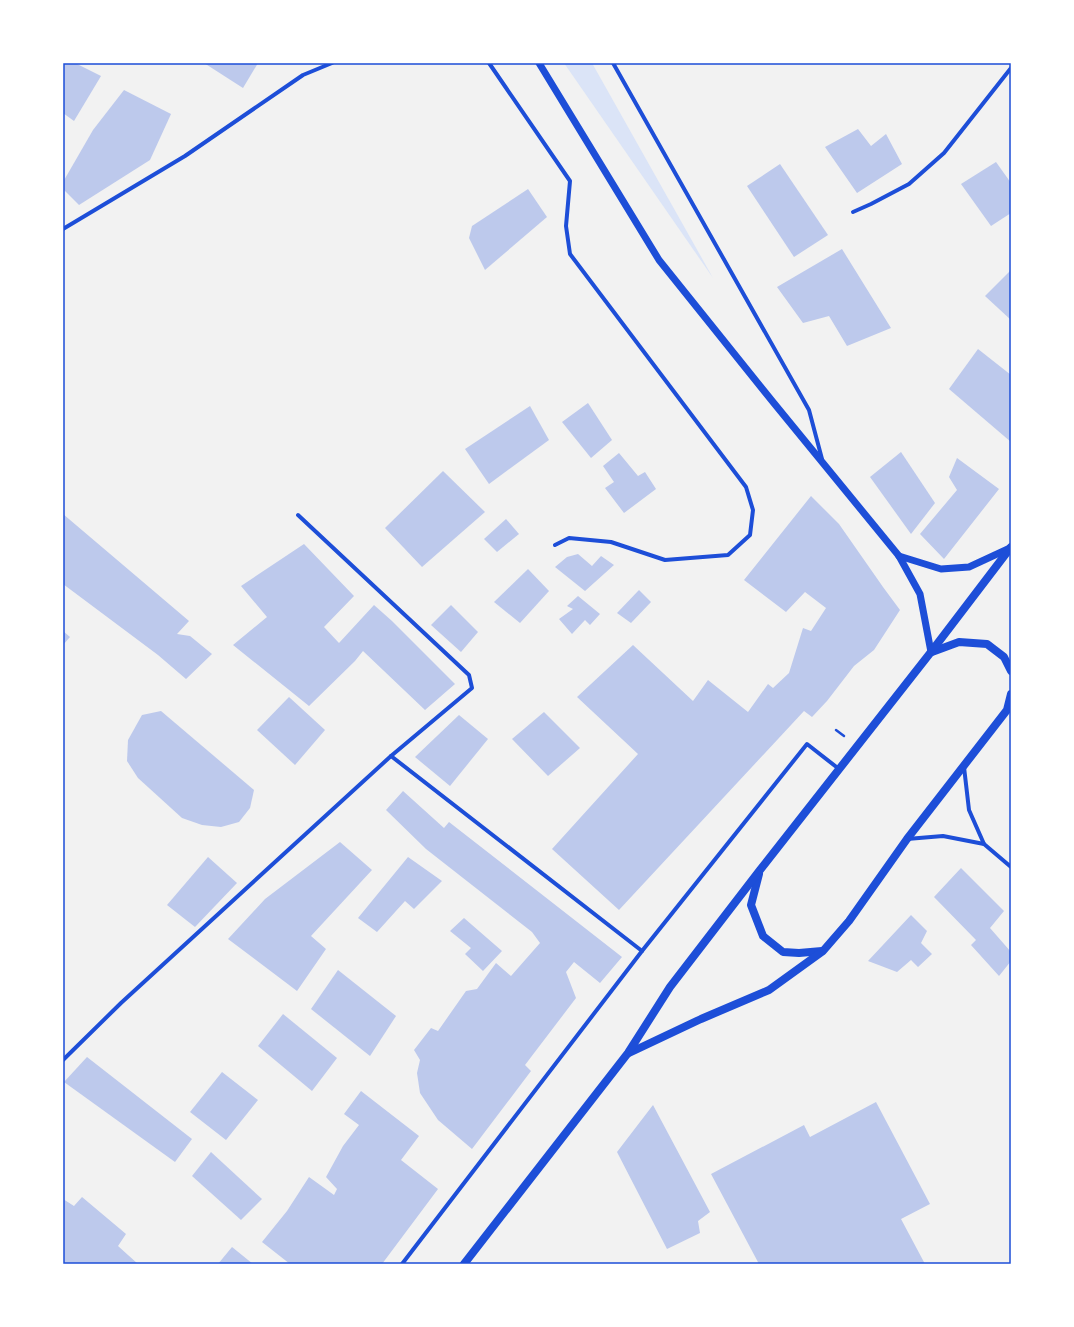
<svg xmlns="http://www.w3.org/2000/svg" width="1074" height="1327" viewBox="0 0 1074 1327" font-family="'Source Sans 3',sans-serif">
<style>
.green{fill:#dbe4f7}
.building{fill:#bdc9ec}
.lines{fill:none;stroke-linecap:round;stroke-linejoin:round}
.path{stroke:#1d4ed8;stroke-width:2.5}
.minor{stroke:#1d4ed8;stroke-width:4}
.tertiary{stroke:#1d4ed8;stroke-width:7}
.secondary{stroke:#1d4ed8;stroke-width:8}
.neatline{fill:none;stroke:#1d4ed8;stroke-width:1.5}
</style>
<rect width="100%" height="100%" fill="#f2f2f2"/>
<path class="green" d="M564 63H592L713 278Z"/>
<g class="building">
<path d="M63 63H75L101 76 74 121 63 113Z"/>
<path d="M204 63H258L243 88Z"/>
<path d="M124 90 171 114 150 160 79 205 63 189V182L93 130Z"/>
<path d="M858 129 871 146 886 134 902 164 857 193 825 147Z"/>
<path d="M996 162 1011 183V213L991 226 961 184Z"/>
<path d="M780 164 828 235 794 257 747 186Z"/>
<path d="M528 189 547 217 485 270 469 238 472 226Z"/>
<path d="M842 249 891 328 847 346 829 316 803 323 777 287Z"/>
<path d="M1011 270V320L985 296Z"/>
<path d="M978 349 1011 375V442L949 389Z"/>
<path d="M588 403 612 440 591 458 562 422Z"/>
<path d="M530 406 549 440 489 484 465 449Z"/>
<path d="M901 452 935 503 911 534 870 477Z"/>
<path d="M619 453 638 476 645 472 656 489 624 513 605 488 614 482 603 466Z"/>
<path d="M957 458 999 489 944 559 920 534 957 490 949 477Z"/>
<path d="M443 471 485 512 422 567 385 528Z"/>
<path d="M811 496 839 524 883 587 900 610 874 650 854 666 827 701 812 717 804 711 619 910 552 849 638 754 577 697 633 645 693 701 708 680 748 712 768 684 773 688 789 673 803 628 811 631 826 608 805 592 786 612 744 580Z"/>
<path d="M63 514 189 621 177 634 190 636 212 654 186 679 158 655 63 584Z"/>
<path d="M506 519 519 534 497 552 484 539Z"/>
<path d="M304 544 354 596 324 627 339 643 374 605 392 621 455 684 425 710 363 651 355 661 309 706 233 645 267 617 241 586Z"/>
<path d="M578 554 592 566 601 556 614 565 585 591 555 567 567 557Z"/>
<path d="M528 569 549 591 520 623 494 602Z"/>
<path d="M639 590 651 602 631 623 617 613Z"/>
<path d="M578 596 600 614 590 625 585 620 572 634 559 619 573 609 567 606Z"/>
<path d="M451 605 478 632 461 652 431 625Z"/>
<path d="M63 631 70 637 63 645Z"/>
<path d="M289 697 325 730 295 765 257 730Z"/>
<path d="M161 711 254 790 250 808 239 822 221 827 202 825 182 818 138 778 127 761 128 740 142 715Z"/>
<path d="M544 712 580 748 548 776 512 739Z"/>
<path d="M459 715 488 739 450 786 415 757Z"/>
<path d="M403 791 444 828 449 822 622 957 600 983 574 962 566 972 576 998 525 1065 531 1071 472 1149 438 1120 420 1093 417 1073 420 1060 414 1050 431 1028 438 1031 466 991 477 989 496 963 511 976 540 943 532 932 426 849 386 810Z"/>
<path d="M340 842 372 870 311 936 326 949 297 991 228 939 265 899Z"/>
<path d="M208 857 237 883 195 927 167 905Z"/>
<path d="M408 857 442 881 414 909 405 901 377 932 358 918Z"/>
<path d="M961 868 1004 911 990 928 1011 952V961L999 976 971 945 976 940 934 897Z"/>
<path d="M911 915 927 931 921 943 932 954 918 967 911 960 897 972 868 961Z"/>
<path d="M464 918 502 951 483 971 465 954 471 948 450 931Z"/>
<path d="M338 970 396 1016 370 1056 311 1009Z"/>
<path d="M283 1014 337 1058 312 1091 258 1046Z"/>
<path d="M87 1057 192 1139 175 1162 64 1082Z"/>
<path d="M222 1072 258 1100 226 1140 190 1112Z"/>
<path d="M361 1091 419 1136 401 1160 438 1189 382 1264H290L262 1242 287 1211 309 1177 334 1195 337 1189 326 1177 343 1146 359 1125 344 1114Z"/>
<path d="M876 1102 930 1204 901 1219 925 1264H759L711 1174 804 1125 810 1137Z"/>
<path d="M653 1105 710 1212 698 1221 700 1233 667 1249 617 1152Z"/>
<path d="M211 1152 262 1199 241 1220 192 1176Z"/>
<path d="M82 1197 126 1234 118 1246 138 1264H63V1199L74 1206Z"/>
<path d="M232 1247 253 1264H218Z"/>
</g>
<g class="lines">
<path class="path" d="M836 730 844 736"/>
<g class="minor">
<path d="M489 63 570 181 566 226 570 254 746 487 753 510 750 535 728 555 665 560 611 542 569 538 555 545"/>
<path d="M613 63 809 410 822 459"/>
<path d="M853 212 871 204 909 184 944 153 1011 68"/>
<path d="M63 229 185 156 303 75 332 63"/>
<path d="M391 756 642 951"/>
<path d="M964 767 969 810 984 844 1011 867"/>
<path d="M907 839 943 836 984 844"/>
<path d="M63 1060 121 1003 391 756 472 688 469 675 298 515"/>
<path d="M402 1264 642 951 807 744 839 769"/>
</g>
<g class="tertiary">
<path d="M539 63 659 260 773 402 899 556 920 594 931 652"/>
<path d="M899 556 941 569 969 567 1010 548"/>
</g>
<g class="secondary">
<path d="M932 652 959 642 987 644 1004 657 1011 671"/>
<path d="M759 874 751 905 763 936 783 952 799 953 822 951"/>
<path d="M629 1053 701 1019 769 990 823 951 849 921 907 839 1007 710 1011 694"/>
<path d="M464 1264 628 1053 670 987 760 870 931 652 1011 547"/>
</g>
</g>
<rect width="1074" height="1327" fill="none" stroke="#ffffff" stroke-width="128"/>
<rect x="64" y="64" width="946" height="1199" class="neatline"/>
</svg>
